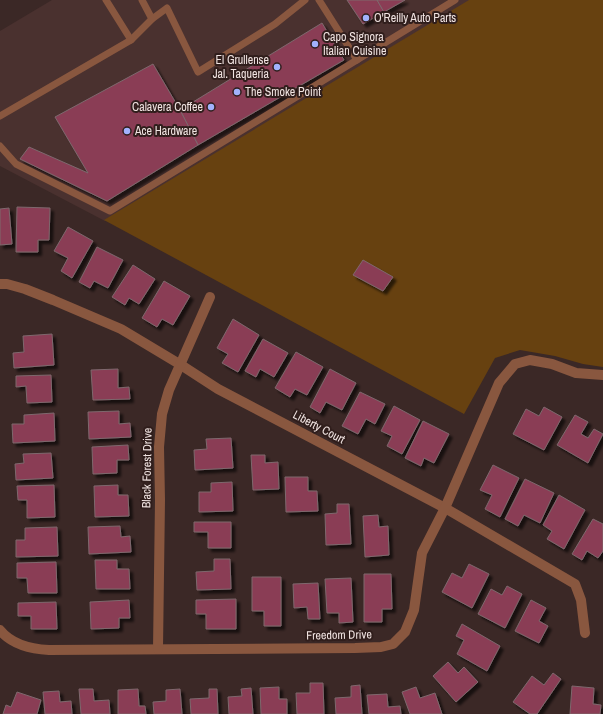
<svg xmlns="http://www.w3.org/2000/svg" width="603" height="714" viewBox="0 0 603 714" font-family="'Archivo Narrow',sans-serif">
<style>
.built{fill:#4a312f}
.green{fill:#674110}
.building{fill:#8a3d55;stroke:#7e686d;filter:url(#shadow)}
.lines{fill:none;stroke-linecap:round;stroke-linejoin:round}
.lane{stroke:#89573f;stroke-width:7}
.street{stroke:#89573f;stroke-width:10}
.poi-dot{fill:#a2b2fd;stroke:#301e1c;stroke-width:1.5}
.labels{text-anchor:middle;stroke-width:4;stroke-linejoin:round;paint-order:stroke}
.poi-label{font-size:12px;fill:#f1e4e2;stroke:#301e1c;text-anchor:start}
.street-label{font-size:12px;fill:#f1e4e2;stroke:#301e1c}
</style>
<defs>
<filter id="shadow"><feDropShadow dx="3.5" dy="3.5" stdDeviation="1" flood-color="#0009"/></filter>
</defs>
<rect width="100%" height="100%" fill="#3b2826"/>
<path class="built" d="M52 0H472L105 221 0 166V31Z"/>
<path class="green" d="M469 0H603V367L583 364 555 356 520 350 495 358 464 414 104 220Z"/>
<g class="building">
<path d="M347 0H377L384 12 363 24Z"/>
<path d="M377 0H405L384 12Z"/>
<path d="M322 23 344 60 198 145 180 110Z"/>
<path d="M153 64 180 110 198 145 107 201 20 159 29 147 88 173 55 117Z"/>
<path d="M17 207 50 208 49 240H38V252H16Z"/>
<path d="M9 208 12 244 0 245V209Z"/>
<path d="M68 227 93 241 72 278 61 271 68 258 54 251Z"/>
<path d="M97 247 123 260 108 288 94 281 90 288 79 282Z"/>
<path d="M363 260 393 277 383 291 353 275Z"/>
<path d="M133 265 155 279 139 304 129 298 125 305 112 297Z"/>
<path d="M164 281 190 296 173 325 162 319 157 327 142 318Z"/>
<path d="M233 319 259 335 238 372 222 363 228 354 217 348Z"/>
<path d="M52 334 54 365 14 368 13 353 24 352 23 336Z"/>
<path d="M263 339 288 353 274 377 260 369 256 377 245 371Z"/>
<path d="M296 352 323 367 307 395 295 389 290 397 275 388Z"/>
<path d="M118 369V388L129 387 130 399 93 400 91 370Z"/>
<path d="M330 369 356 383 342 410 326 402 320 413 310 407Z"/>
<path d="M51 375 52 402 27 403 26 386 16 387V376Z"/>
<path d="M360 392 385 404 375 424 366 419 358 434 342 426Z"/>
<path d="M394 406 420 420 402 454 387 446 392 436 381 431Z"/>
<path d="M544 407 562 417 544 450 513 434 526 409 539 416Z"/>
<path d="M119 411V424L130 423 131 437 89 439 88 412Z"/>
<path d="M54 413 55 441 13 443 12 424H24V415Z"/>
<path d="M575 415 588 422 581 434 588 438 594 429 603 434 588 463 557 445Z"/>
<path d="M423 421 449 434 434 463 424 458 421 466 405 458Z"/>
<path d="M231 438 233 468 195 470 194 450 207 449 206 439Z"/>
<path d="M128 445 129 460H117V473L93 474 92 447Z"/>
<path d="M51 453 53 478 16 480 15 464 24 463 23 454Z"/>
<path d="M251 455H265V463L278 462 279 489 253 490Z"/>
<path d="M493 465 519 478 500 517 485 509 492 495 480 490Z"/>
<path d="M285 477H308V491H317L318 511 286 512Z"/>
<path d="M525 479 554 493 540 523 524 515 518 526 505 519Z"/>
<path d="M232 482 233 511 199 512V492H211V483Z"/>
<path d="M54 485 55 517 27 518V500H18L17 486Z"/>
<path d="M118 485V495H128L129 516 95 517 94 486Z"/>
<path d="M559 495 585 510 564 549 547 539 552 531 543 525Z"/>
<path d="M337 504H349L351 544 326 545 325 514 337 513Z"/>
<path d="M378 515 379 527 388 526 389 555 365 557 363 516Z"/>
<path d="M593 519 603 524V551L598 558 587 551 582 560 572 554Z"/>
<path d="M194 522H231V548H208V532H194Z"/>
<path d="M120 526 121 537 130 536 131 552 89 554 88 527Z"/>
<path d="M57 527 58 556 16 557V540H25V528Z"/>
<path d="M214 559H230L231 589 197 590 196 572 214 571Z"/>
<path d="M95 560H117V569H129L130 589H96Z"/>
<path d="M56 562 57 593H28L27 578H17V563Z"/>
<path d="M469 564 489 574 472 608 442 592 452 573 462 578Z"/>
<path d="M364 574H391L392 609H382V622H364Z"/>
<path d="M252 577H281V626H264V611H252Z"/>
<path d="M351 578 353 622 339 623V613H327L325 579Z"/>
<path d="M318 583 320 619H308L307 607 294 608 293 584Z"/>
<path d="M507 586 522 594 505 628 478 614 491 589 502 595Z"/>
<path d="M236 599V629H206V614H196V600Z"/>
<path d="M129 600 130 618H119V628L91 629 90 602Z"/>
<path d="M531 600 546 608 539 621 548 626 539 643 515 631Z"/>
<path d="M56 602 57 629H31V616H18V603Z"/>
<path d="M462 624 500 646 487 671 457 654 464 640 456 636Z"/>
<path d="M448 662 458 673 464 667 478 682 456 702 433 676Z"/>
<path d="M553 673 561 679 537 714H530L513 702 532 676 544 685Z"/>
<path d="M310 683H323L324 714H297L296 693H310Z"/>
<path d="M360 685 362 714H336L335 698 351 697V686Z"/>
<path d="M572 686 594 688 593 704 601 705 600 714H570Z"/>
<path d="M279 687V699H287V714H261L260 688Z"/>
<path d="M416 687 420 698 435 693 442 714H410L402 692Z"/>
<path d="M251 688 253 714H229L228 697 242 696 241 689Z"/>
<path d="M79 689H93L94 701 109 700 110 714H81Z"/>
<path d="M138 689 139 706H145L146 714H118V690Z"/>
<path d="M180 689 182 714H154L153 702 166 701V690Z"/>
<path d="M209 689H217L218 714H191L190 699 209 698Z"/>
<path d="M59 691 60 702 71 701 72 714H45L43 692Z"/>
<path d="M17 692 41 700 37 714H3L6 705 11 707Z"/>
<path d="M387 694 388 707 400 706 401 714H369L367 695Z"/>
</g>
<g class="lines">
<g class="lane">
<path d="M106 0 131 40"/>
<path d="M142 0 152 19"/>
<path d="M319 0 357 60"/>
<path d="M0 116 131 40 152 19 167 8 198 72 275 24 305 0"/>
<path d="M0 146 16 164 110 211 455 0"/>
</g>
<g class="street">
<path d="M0 284H7L25 289 53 300 121 329 181 365 218 389 445 508 575 584 581 600 585 633"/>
<path d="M0 630C12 645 32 649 49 650L355 648 381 647 393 644 405 632 414 610 422 553 445 508 499 383 515 364 530 360 552 364 576 373 603 375"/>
<path d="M158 649 160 500 159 447 162 414 169 390 210 297"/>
</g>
</g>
<g class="poi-dot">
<circle cx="366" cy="18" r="4"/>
<circle cx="315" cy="44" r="4"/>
<circle cx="277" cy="67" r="4"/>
<circle cx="237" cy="92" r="4"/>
<circle cx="211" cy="107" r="4"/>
<circle cx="127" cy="131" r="4"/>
</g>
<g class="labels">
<g class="poi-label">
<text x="374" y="22">O'Reilly Auto Parts</text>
<text x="323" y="41">Capo Signora<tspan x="323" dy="14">Italian Cuisine</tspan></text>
<text x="269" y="64" text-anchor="end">El Grullense<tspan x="269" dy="14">Jal. Taqueria</tspan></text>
<text x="245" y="96">The Smoke Point</text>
<text x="203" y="111" text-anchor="end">Calavera Coffee</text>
<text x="135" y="135">Ace Hardware</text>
</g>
<g class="street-label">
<text transform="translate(319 427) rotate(28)" y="4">Liberty Court</text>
<text transform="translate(147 468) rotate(-89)" y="4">Black Forest Drive</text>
<text transform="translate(339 635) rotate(-1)" y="4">Freedom Drive</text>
</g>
</g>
</svg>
